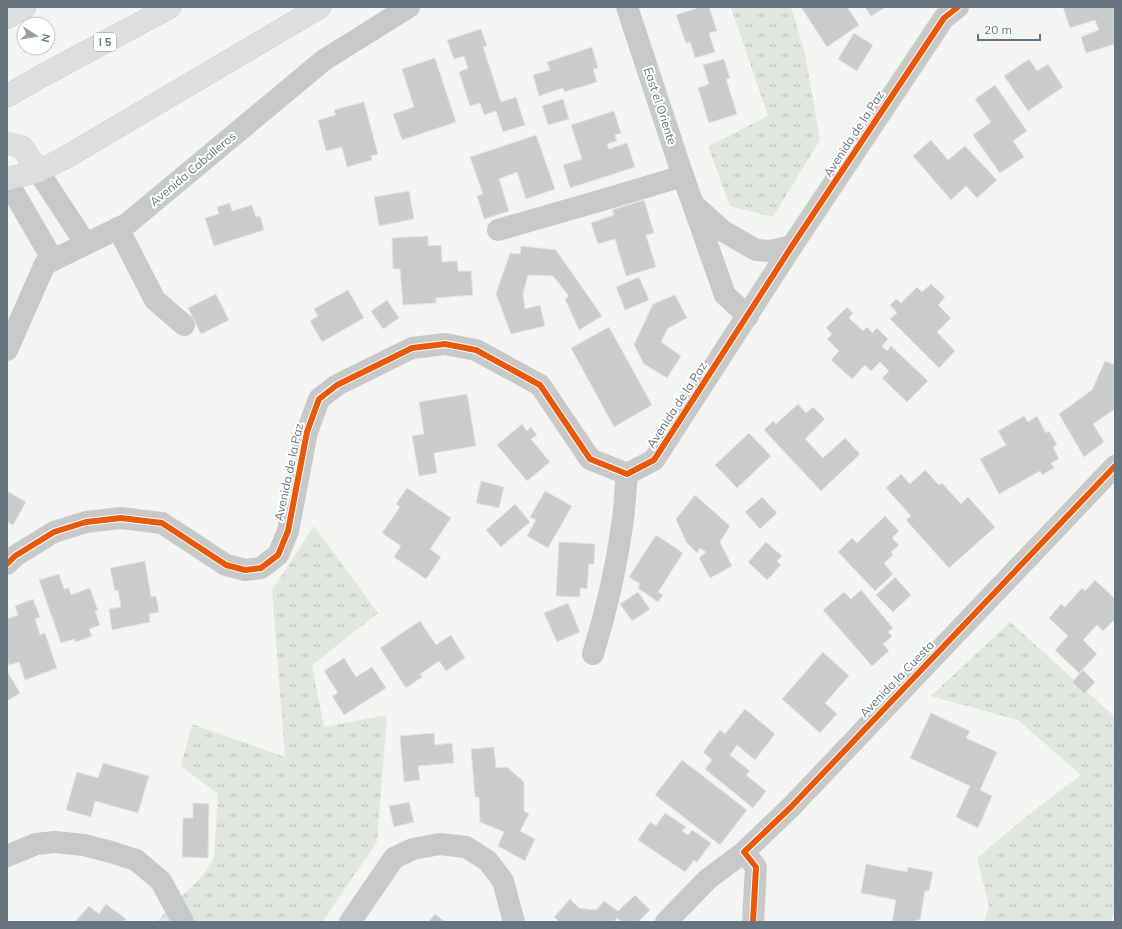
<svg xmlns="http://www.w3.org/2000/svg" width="1122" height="929" viewBox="0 0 1122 929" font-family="Mulish,sans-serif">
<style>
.grass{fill:url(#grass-tufts)}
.building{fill:#cbcccc;stroke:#e3e3e2}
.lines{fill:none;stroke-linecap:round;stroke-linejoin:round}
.major-casing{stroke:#d1d1d1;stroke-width:23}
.highway-casing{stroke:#d0d1d1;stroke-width:23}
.minor{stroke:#c8caca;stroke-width:22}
.major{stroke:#dddede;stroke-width:22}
.highway{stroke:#dddede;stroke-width:22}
.cycleway-casing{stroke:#fff;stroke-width:8}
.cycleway{stroke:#e8590c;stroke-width:6}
.labels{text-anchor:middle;stroke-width:4;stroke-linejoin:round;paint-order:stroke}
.shield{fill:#fff;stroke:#939fa7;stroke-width:1}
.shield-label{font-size:11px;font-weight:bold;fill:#657681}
.street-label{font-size:12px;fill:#657681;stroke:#fff}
</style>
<defs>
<pattern id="grass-tufts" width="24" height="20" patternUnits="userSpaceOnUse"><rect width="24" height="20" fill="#e2e6e0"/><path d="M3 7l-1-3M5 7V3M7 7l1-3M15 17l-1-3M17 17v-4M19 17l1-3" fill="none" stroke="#bbbfbb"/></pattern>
</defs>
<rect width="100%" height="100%" fill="#f4f4f2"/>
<g class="grass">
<path d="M731 7H791L805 53 820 140 773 217 730 206 708 146 768 116Z"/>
<path d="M314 526 378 613 312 665 324 727 387 715 377 842 322 922H156L204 874 214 857 218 794 181 766 192 724 285 757 272 590Z"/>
<path d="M1010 622 1115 717V910L1110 922H984L989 906 977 858 1032 812 1081 775 1018 720 931 696Z"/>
</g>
<g class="building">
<path d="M700 7H709L717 31 709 33 715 52 695 58 690 42 686 43 676 15Z"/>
<path d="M801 7H847L859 25 827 47Z"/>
<path d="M865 7H886L871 16Z"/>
<path d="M1063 7H1115V44L1086 53 1081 37 1099 30 1095 20 1070 28Z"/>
<path d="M481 29 487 46 483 47 501 102 516 97 525 125 503 132 496 111 484 115 480 103 470 106 459 72 468 68 464 56 454 59 447 40Z"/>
<path d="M854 33 873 45 857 71 838 59Z"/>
<path d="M592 47 598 68 593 69 597 82 564 92 563 88 539 96 533 75 550 70 547 62Z"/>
<path d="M435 58 456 122 402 140 393 114 414 107 402 69Z"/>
<path d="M724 59 730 78 726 79 737 114 709 123 698 88 709 84 703 65Z"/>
<path d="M1029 59 1037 71 1048 64 1063 87 1028 111 1004 76Z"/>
<path d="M995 85 1027 131 1013 141 1024 157 1000 173 973 135 991 122 975 99Z"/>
<path d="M563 99 569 119 548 125 542 106Z"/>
<path d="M364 102 378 154 371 156 372 160 347 167 342 147 326 151 318 120 336 115 334 110Z"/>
<path d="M614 111 621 133 615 135 617 141 607 144 609 149 627 143 635 167 570 188 563 165 582 159 571 125Z"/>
<path d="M536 135 555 189 526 199 517 172 499 179 509 211 484 219 477 196 483 194 470 157Z"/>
<path d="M931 140 948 160 965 146 997 180 977 198 966 186 951 200 913 156Z"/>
<path d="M409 191 414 219 379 226 374 197Z"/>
<path d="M644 200 654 233 646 235 656 267 626 276 615 239 598 244 591 223 614 215 612 210Z"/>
<path d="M230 203 232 211 252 205 256 217 260 216 264 230 214 246 205 218 219 214 217 207Z"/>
<path d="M428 236V246L441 245 442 262 457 261 458 271H471L473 295 436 298V303L403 305 400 269H393L392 238Z"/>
<path d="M521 246 556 250 602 316 579 330 565 299 569 296 553 276 528 275 523 294 525 309 540 305 545 326 511 334 496 294 510 253 520 254Z"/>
<path d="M639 277 649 300 625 310 616 287Z"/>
<path d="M931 284 945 297 938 305 951 318 937 332 955 351 939 368 890 319 897 313 890 305 896 299 901 303 917 287 922 292Z"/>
<path d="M348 290 364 318 322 342 310 321 318 316 314 309Z"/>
<path d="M216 294 229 320 201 334 188 308Z"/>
<path d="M675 295 687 318 668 328 661 342 681 356 667 378 644 364 634 345 653 304Z"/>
<path d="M387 300 399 318 383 329 371 311Z"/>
<path d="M847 307 853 313 849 318 863 331 867 327 872 333 877 328 888 339 882 346 887 351 891 346 928 381 907 402 882 378 889 371 880 362 871 371 865 365 852 379 831 360 839 351 827 339 832 334 826 328Z"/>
<path d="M609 327 652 405 614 427 571 348Z"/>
<path d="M1105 361 1115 365V409L1093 424 1104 442 1084 457 1059 414 1092 390Z"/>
<path d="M467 394 476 446 434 453 437 473 419 476 412 436 424 434 419 402Z"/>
<path d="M798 404 806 413 813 407 825 419 805 439 823 458 845 438 860 454 821 491 764 430 773 421 776 424Z"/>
<path d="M1024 416 1028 422 1037 416 1046 433 1049 431 1057 445 1053 447 1059 459 1051 463 1054 468 1042 475 1040 471 999 494 980 459 1006 445 998 431Z"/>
<path d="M522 424 527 431 531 427 537 435 531 439 550 462 527 481 497 445Z"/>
<path d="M749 433 771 456 737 488 715 465Z"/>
<path d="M925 470 939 485 942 483 961 504 968 497 995 527 949 568 906 520 911 516 886 488 901 474 910 484Z"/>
<path d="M481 481 504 487 499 508 476 503Z"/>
<path d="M407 488 451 518 430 549 441 557 426 579 394 557 401 546 382 533 400 507 396 504Z"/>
<path d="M7 491 26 502 13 525 7 522Z"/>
<path d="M545 491 572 506 548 548 527 536 536 520 530 517Z"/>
<path d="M695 495 730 526 720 542 732 566 710 578 699 558 706 552 700 548 697 553 686 542 676 519Z"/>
<path d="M762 497 777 513 760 529 745 512Z"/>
<path d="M515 504 530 522 501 547 486 530Z"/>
<path d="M885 516 899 531 892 538 899 545 891 552 893 555 884 563 893 574 875 591 838 552 852 538 857 543Z"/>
<path d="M656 535 683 553 658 592 663 595 658 602 638 588 640 584 629 577Z"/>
<path d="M559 542 595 544 594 564H589L587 589 580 588V597L556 596Z"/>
<path d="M766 542 782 556 777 561 781 565 767 580 748 562Z"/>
<path d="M145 561 151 597 156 596 159 612 149 614 150 622 112 630 109 609 121 607 118 590 115 591 110 568Z"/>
<path d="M59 574 64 589 69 588 71 595 90 588 98 611H95L100 625 89 629 92 636 76 642 74 639 61 643 39 580Z"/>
<path d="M895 577 911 595 893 612 876 595Z"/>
<path d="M1095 580 1115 599V619L1103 631 1097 625 1083 640 1097 654 1079 673 1055 650 1068 636 1049 618 1061 604 1065 607 1082 588 1085 591Z"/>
<path d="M861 590 893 628 888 632 892 636 883 644 889 651 872 666 823 610 844 592 851 599Z"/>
<path d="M638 592 650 609 632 621 620 604Z"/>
<path d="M33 599 40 617 35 619 40 635 45 633 57 668 25 680 19 662 9 665 7 659V619L18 615 15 606Z"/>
<path d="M568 603 580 632 557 642 544 613Z"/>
<path d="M420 621 436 645 451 635 465 658 446 671 439 661 420 674 422 677 406 688 380 648Z"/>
<path d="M823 652 849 676 825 703 837 714 820 733 782 699Z"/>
<path d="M344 658 356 677 372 667 386 688 344 715 332 696 338 693 324 671Z"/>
<path d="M1083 670 1095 682 1084 694 1072 682Z"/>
<path d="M7 671 20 693 7 701Z"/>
<path d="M745 709 775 734 755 760 737 745 730 755 750 771 746 775 766 791 753 808 705 769 712 760 703 752 720 730 725 734Z"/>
<path d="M931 713 970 731 966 738 997 752 980 790 992 796 978 828 956 817 970 786 910 758Z"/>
<path d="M434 733 435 745 452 743 454 763 418 766 420 780 404 782 400 736Z"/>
<path d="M494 747 496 768 507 767 524 782V811L529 814 520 831 535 839 525 861 498 846 504 832 480 822 479 797H475L471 749Z"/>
<path d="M682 760 747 810 720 845 655 795Z"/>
<path d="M103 763 149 776 138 813 95 801 91 817 66 810 77 772 98 778Z"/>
<path d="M409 802 414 822 394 827 389 806Z"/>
<path d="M193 803 209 804 208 858 182 857 183 818H193Z"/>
<path d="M665 813 686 827 682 831 688 835 692 830 711 843 697 862 694 860 685 872 638 840 650 822 656 826Z"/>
<path d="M866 864 907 872 908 867 933 872 929 891H925L920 920H916V922H892L896 900 861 893Z"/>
<path d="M635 895 650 910 638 922H622L617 918 614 922H559L554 917 570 899 579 908 596 910 604 901 618 911Z"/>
<path d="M106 904 126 919 124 922H75L89 906 99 914Z"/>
<path d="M435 914 445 922H428Z"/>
</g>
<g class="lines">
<g class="major-casing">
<path id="major" d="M7 143 22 147 38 171"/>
</g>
<g class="highway-casing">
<g id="highway">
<path d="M7 18 25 7"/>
<path d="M7 96 40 77 170 7"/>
<path d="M7 179 38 171 63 159 320 7"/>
</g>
</g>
<g class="minor">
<path d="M627 7 683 176 725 295 748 316"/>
<path d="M38 171 86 244"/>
<path d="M7 181 53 260"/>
<path d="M694 205 723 231 756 250 771 251 792 246"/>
<path d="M118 228 155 300 184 325"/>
<path d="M498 230 599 201 683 176"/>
<path d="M7 350 45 264 127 224 324 60 409 7"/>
<path d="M7 564 15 556 54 532 86 522 121 518 162 523 226 565 245 570 261 568 278 555 288 531 307 432 319 399 337 385 412 348 445 344 476 350 540 385 590 459 627 474 654 460 792 246 944 18 958 7"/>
<path d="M593 654C606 612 616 569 622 526 625 509 625 491 627 474"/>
<path d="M7 856 36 844 55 842 84 845 111 852 136 860 161 881 183 922"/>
<path d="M350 922 394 858 413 849 440 844 466 847 488 861 503 881 514 922"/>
<path d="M666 922 708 879 744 852"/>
<path d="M753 922 756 867 744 852 791 807 1115 466"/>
</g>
<use href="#major" class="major"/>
<use href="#highway" class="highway"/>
<g class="cycleway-casing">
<g id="cycleway">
<path d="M7 564 15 556 54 532 86 522 121 518 162 523 226 565 245 570 261 568 278 555 288 531 307 432 319 399 337 385 412 348 445 344 476 350 540 385 590 459 627 474 654 460 792 246 944 18 958 7"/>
<path d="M753 922 756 867 744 852 791 807 1115 466"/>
</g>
</g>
<use href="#cycleway" class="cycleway"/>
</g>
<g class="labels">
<rect class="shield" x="94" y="33" width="22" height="18" rx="3"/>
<g class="shield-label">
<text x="105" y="46">I 5</text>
</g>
<g class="street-label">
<text transform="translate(660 106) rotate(72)" y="4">East el Oriente</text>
<text transform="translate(854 134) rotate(-57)" y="4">Avenida de la Paz</text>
<text transform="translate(193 169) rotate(-40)" y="4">Avenida Caballeros</text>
<text transform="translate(677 405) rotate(-57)" y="4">Avenida de la Paz</text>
<text transform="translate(289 472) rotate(-78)" y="4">Avenida de la Paz</text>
<text transform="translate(897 679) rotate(-46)" y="4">Avenida la Cuesta</text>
</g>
</g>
<rect width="1122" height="929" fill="none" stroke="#657681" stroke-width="16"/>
<g transform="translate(36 36) rotate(102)"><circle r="19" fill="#ffffff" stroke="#c1c8cd"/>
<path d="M0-3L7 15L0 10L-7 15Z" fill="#97a2a9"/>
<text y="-6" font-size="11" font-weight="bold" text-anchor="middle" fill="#657681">N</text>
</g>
<path d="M978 34v6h62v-6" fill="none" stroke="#657681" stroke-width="2"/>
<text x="984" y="34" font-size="12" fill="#657681" stroke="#ffffff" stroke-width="3" paint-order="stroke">20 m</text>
</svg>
